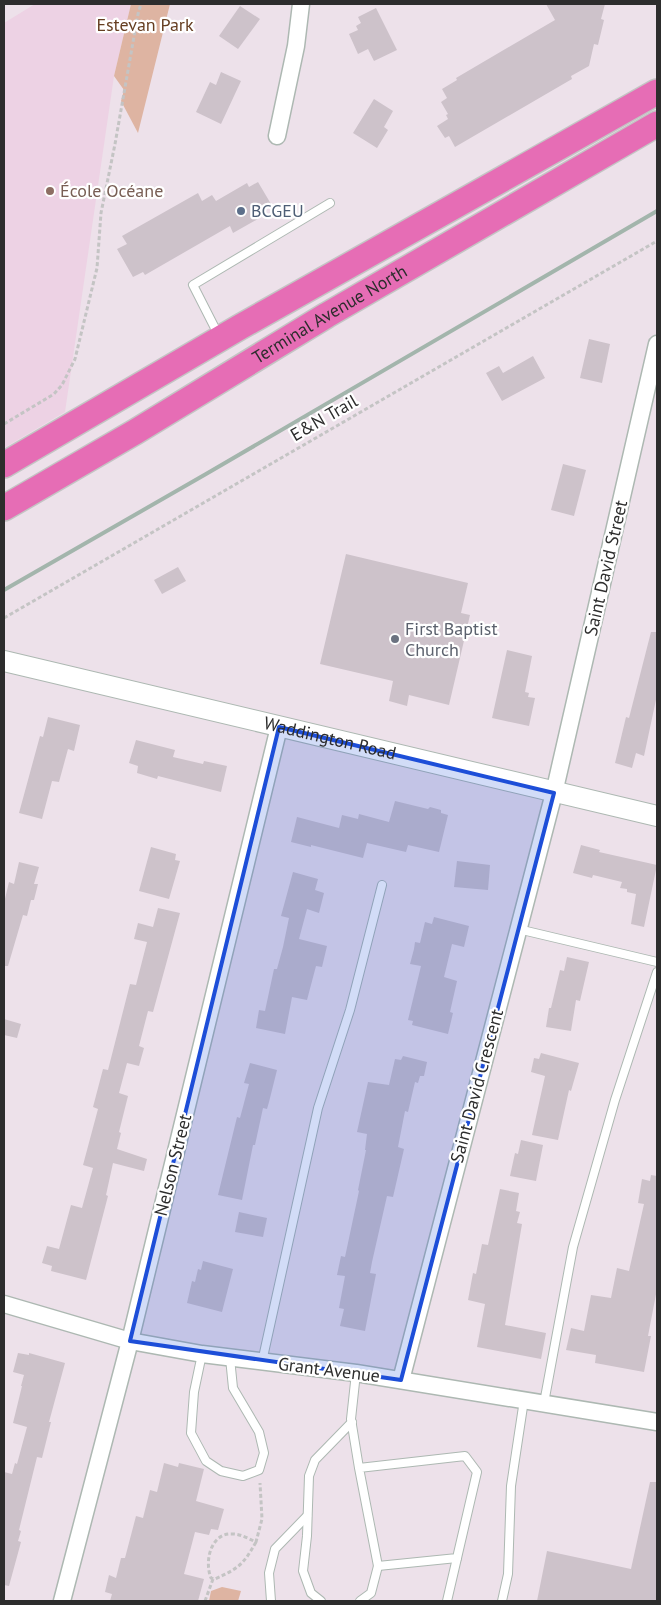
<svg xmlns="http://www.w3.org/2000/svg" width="661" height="1605" viewBox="0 0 661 1605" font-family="'PT Sans',sans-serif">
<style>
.education{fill:#edd2e4}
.green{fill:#deb4a2}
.building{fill:#cdc2ca}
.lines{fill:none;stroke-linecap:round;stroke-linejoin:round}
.service-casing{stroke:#adb8b2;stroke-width:10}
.minor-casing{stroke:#adb8b2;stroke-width:19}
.tertiary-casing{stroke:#adb8b2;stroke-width:22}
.primary-casing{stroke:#c4c4c4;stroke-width:28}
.path{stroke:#c4c4c4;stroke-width:3;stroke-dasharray:4 2.5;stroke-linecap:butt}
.service{stroke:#fff;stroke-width:8}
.minor{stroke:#fff;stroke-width:16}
.tertiary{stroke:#fff;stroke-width:20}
.primary{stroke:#e66db5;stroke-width:25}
.rail{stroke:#a3b5ac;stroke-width:4}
.marked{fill:#1d4ed8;fill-opacity:0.2;stroke:#1d4ed8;stroke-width:4;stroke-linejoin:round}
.education-dot{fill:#8d6e63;stroke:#fff;stroke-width:2}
.service-dot{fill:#5c6f8a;stroke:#fff;stroke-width:2}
.worship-dot{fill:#6b7280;stroke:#fff;stroke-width:2}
.labels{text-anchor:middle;stroke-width:4.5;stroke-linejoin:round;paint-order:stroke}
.park-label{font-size:18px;fill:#653e21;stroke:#fff}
.education-label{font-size:18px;fill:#785e54;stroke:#fff;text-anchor:start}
.service-label{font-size:18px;fill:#4e5e75;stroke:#fff;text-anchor:start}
.street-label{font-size:18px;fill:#2d2d2d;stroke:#fff}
.worship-label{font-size:18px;fill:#5b616d;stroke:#fff;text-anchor:start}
</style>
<rect width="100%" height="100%" fill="#ede1ea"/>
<path class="education" d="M35 4H131L114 76 65 412 4 448V23Z"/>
<g class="green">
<path d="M131 4H170L138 133 121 101 124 90 114 76Z"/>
<path d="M222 1587 241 1591 238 1601H209L211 1591Z"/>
</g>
<g class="building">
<path d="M546 4H605L601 19 604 20 598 45 594 44 589 66 571 76 572 79 455 147 449 136 445 138 437 126 448 119 446 115 448 114 441 102 447 98 442 89 457 80 456 78 555 20Z"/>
<path d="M240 6 260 19 238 49 219 36Z"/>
<path d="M376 8 397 50 374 61 368 49 358 54 349 34 358 30 356 26 361 23 358 17Z"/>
<path d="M221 72 241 81 221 124 196 112 210 82 216 85Z"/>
<path d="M374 99 393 111 384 127 388 130 377 148 353 133Z"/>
<path d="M258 182 271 204 262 209 265 215 233 233 230 226 145 275 143 272 133 277 117 249 127 244 122 236 198 193 202 201 212 195 216 201 247 183 249 187Z"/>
<path d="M589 339 610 344 602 383 580 378Z"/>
<path d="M533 356 545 378 502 401 486 373 499 366 503 373Z"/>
<path d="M563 464 586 470 574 516 551 510Z"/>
<path d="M346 554 468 583 461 613 470 615 449 705 409 695 407 706 389 701 393 681 320 664Z"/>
<path d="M178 567 186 581 162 594 154 580Z"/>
<path d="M651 632H657V695L644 756 636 753 632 768 615 763 626 717 629 718Z"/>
<path d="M507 650 532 656 525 692 529 693 528 697 535 698 529 726 492 718Z"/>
<path d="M48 717 80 725 74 751 68 749 59 782 52 781 42 819 19 813 40 736 43 737Z"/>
<path d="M136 740 175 750 173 757 203 764 204 761 227 766 221 792 158 776 157 779 137 773 138 766 129 763Z"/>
<path d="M395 801 428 809 430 807 441 810V813L448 815 439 852 408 845 406 852 367 843 363 858 311 845V847L291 842 297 817 339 828 342 815 358 819 359 814 389 822Z"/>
<path d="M581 845 600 850 599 852 657 865 644 927 631 924 636 894 627 892V889L620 888 622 882 593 875 592 878 573 873Z"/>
<path d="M151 847 176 854 175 860 180 861 169 899 139 891Z"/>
<path d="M457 861 490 865 488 890 454 887Z"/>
<path d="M19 862 39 867 34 884H38L34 900H31L27 916 23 915 8 966H4V903L9 882 14 884Z"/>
<path d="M293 872 318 879 315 890 324 893 319 913 307 909 299 939 327 946 322 967 316 966 307 1000 292 997 285 1034 256 1028 259 1010 265 1011 274 969H277L283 947 289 918 281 916Z"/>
<path d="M158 908 180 913 153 1012 148 1011 139 1046 144 1048 139 1066 127 1063 119 1093 128 1096 119 1132 121 1133 117 1149 147 1159 144 1171 113 1163 106 1195 108 1196 86 1280 51 1271 52 1266 42 1263 47 1246 59 1249 71 1205 82 1208 93 1168 83 1165 98 1109 93 1107 103 1069 108 1070 130 984 136 985 147 942 134 939 138 923 153 927Z"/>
<path d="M434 917 469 926 464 947 452 944 444 977 457 981 450 1012 453 1013 448 1034 412 1025 413 1021 408 1020 421 966 410 964 414 949 415 942 420 943 425 922 432 924Z"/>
<path d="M567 957 589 962 580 1001 576 1000 571 1031 546 1027 549 1008H551L560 970 564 971Z"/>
<path d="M4 1019 21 1024 17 1038 4 1035Z"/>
<path d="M541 1053 579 1063 571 1091 569 1090 558 1140 532 1135 545 1076 531 1072 534 1058 539 1059Z"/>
<path d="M403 1056 427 1062 424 1076H420L418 1083 415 1082 408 1112 405 1111 398 1147 404 1149 393 1197 387 1196 372 1262 370 1273 376 1274 365 1331 340 1326 344 1309 339 1308 345 1276 337 1275 341 1256 345 1257 359 1191 358 1190 366 1150H365L367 1134 357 1132 368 1082 389 1085 395 1059 401 1060Z"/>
<path d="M250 1063 277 1070 269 1102 267 1109 263 1108 255 1145H253L242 1200 218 1195 237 1117 240 1118 249 1084 244 1083Z"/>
<path d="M521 1140 543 1145 536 1181 510 1176 515 1153 518 1154Z"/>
<path d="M651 1175 657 1176V1289L648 1336H651L644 1372 595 1363 596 1355 566 1350 571 1328 584 1331 591 1295 611 1298 617 1268 629 1271 644 1204 638 1203 642 1179 650 1181Z"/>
<path d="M500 1189 519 1193 516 1211 520 1212 517 1223 522 1224 505 1325 546 1333 541 1359 477 1347 485 1304 468 1300 473 1273 476 1274 482 1244 488 1245Z"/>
<path d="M239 1212 267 1218 263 1237 235 1232Z"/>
<path d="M203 1261 233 1269 222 1312 187 1303 192 1281 195 1282 198 1269 201 1270Z"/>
<path d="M18 1353 29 1355V1353L65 1363 49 1422H51L42 1458 37 1457 19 1530 21 1531 18 1541 21 1542 9 1586 4 1585V1472L12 1474 15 1463 17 1464 27 1427 13 1423 22 1386H21L24 1375 13 1372Z"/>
<path d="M164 1463 178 1467 179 1463 204 1469 196 1501 224 1509 218 1530 211 1529 209 1535 195 1532 184 1574 204 1579 198 1601H110L112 1594 105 1592 109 1575 116 1578 121 1558H125L136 1516 143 1518 150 1490 157 1492Z"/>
<path d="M650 1482H657V1601H537L547 1551 631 1569Z"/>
</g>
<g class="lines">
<g class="service-casing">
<g id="service">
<path d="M219 336 193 285 330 203"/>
<path d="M518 929 657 962"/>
<path d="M202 1354 194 1392 191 1433 206 1461 221 1471 243 1476 259 1470 264 1453 259 1432 233 1388 230 1358"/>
<path d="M262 1362 318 1108 350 1010 382 885"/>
<path d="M356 1373 351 1419 359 1468 465 1456 477 1472 457 1558 378 1566 359 1468"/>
<path d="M544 1403 573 1247 615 1100 657 972"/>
<path d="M271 1601 269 1573 275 1549 307 1516"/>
<path d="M321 1601 311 1593 303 1571 307 1536 309 1476 315 1460 352 1422"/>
<path d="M360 1601 371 1593 378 1566"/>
<path d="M447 1601 457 1558"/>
<path d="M502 1601 508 1574 511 1486 524 1400"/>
</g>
</g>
<g class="minor-casing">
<g id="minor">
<path d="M277 136 296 46 301 4"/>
<path d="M4 1304 130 1341 202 1354 356 1373 657 1422"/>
<path d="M401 1380 554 793 657 344"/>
<path d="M62 1601 130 1341 279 727"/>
</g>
</g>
<g class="tertiary-casing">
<g id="tertiary">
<path id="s1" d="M4 661 657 816"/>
</g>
</g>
<g class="primary-casing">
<g id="primary">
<path d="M4 465 240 327 657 92"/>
<path id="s2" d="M4 508 135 432 327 315 657 124"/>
</g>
</g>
<g class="path">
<path d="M4 424 54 394 62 385 75 359 97 268 101 213 115 144 138 14 141 4"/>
<path d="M4 618 657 241"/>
<path d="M256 1542C243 1565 239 1568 215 1579L211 1578C204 1561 211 1532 233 1534 241 1534 249 1539 256 1542L262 1519 260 1483"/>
<path d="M205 1601 213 1579"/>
</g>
<use href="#service" class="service"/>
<use href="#minor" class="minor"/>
<use href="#tertiary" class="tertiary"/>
<use href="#primary" class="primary"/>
<path class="rail" d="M4 590 206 474 657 211"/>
</g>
<path class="marked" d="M279 727 554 793 401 1380 130 1341Z"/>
<circle class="education-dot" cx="50" cy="191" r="5"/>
<circle class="service-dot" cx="241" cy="211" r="5"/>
<circle class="worship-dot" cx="395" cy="639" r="5"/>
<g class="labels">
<g class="park-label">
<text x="145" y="31">Estevan Park</text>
</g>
<g class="education-label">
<text x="60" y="197">École Océane</text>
</g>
<g class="service-label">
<text x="251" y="217">BCGEU</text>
</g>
<g class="street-label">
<text dy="6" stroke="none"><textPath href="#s2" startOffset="379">Terminal Avenue North</textPath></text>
<text transform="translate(324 418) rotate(-30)" y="6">E&amp;N Trail</text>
<text transform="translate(606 568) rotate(-77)" y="6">Saint David Street</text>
<text dy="6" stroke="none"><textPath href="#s1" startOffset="335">Waddington Road</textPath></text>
<text transform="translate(477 1086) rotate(-75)" y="6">Saint David Crescent</text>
<text transform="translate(173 1165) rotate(-76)" y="6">Nelson Street</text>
<text transform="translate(329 1370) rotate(7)" y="6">Grant Avenue</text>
</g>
<g class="worship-label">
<text x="405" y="635">First Baptist<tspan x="405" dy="21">Church</tspan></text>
</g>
</g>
<rect width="661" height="1605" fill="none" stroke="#2d2d2d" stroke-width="10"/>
</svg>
